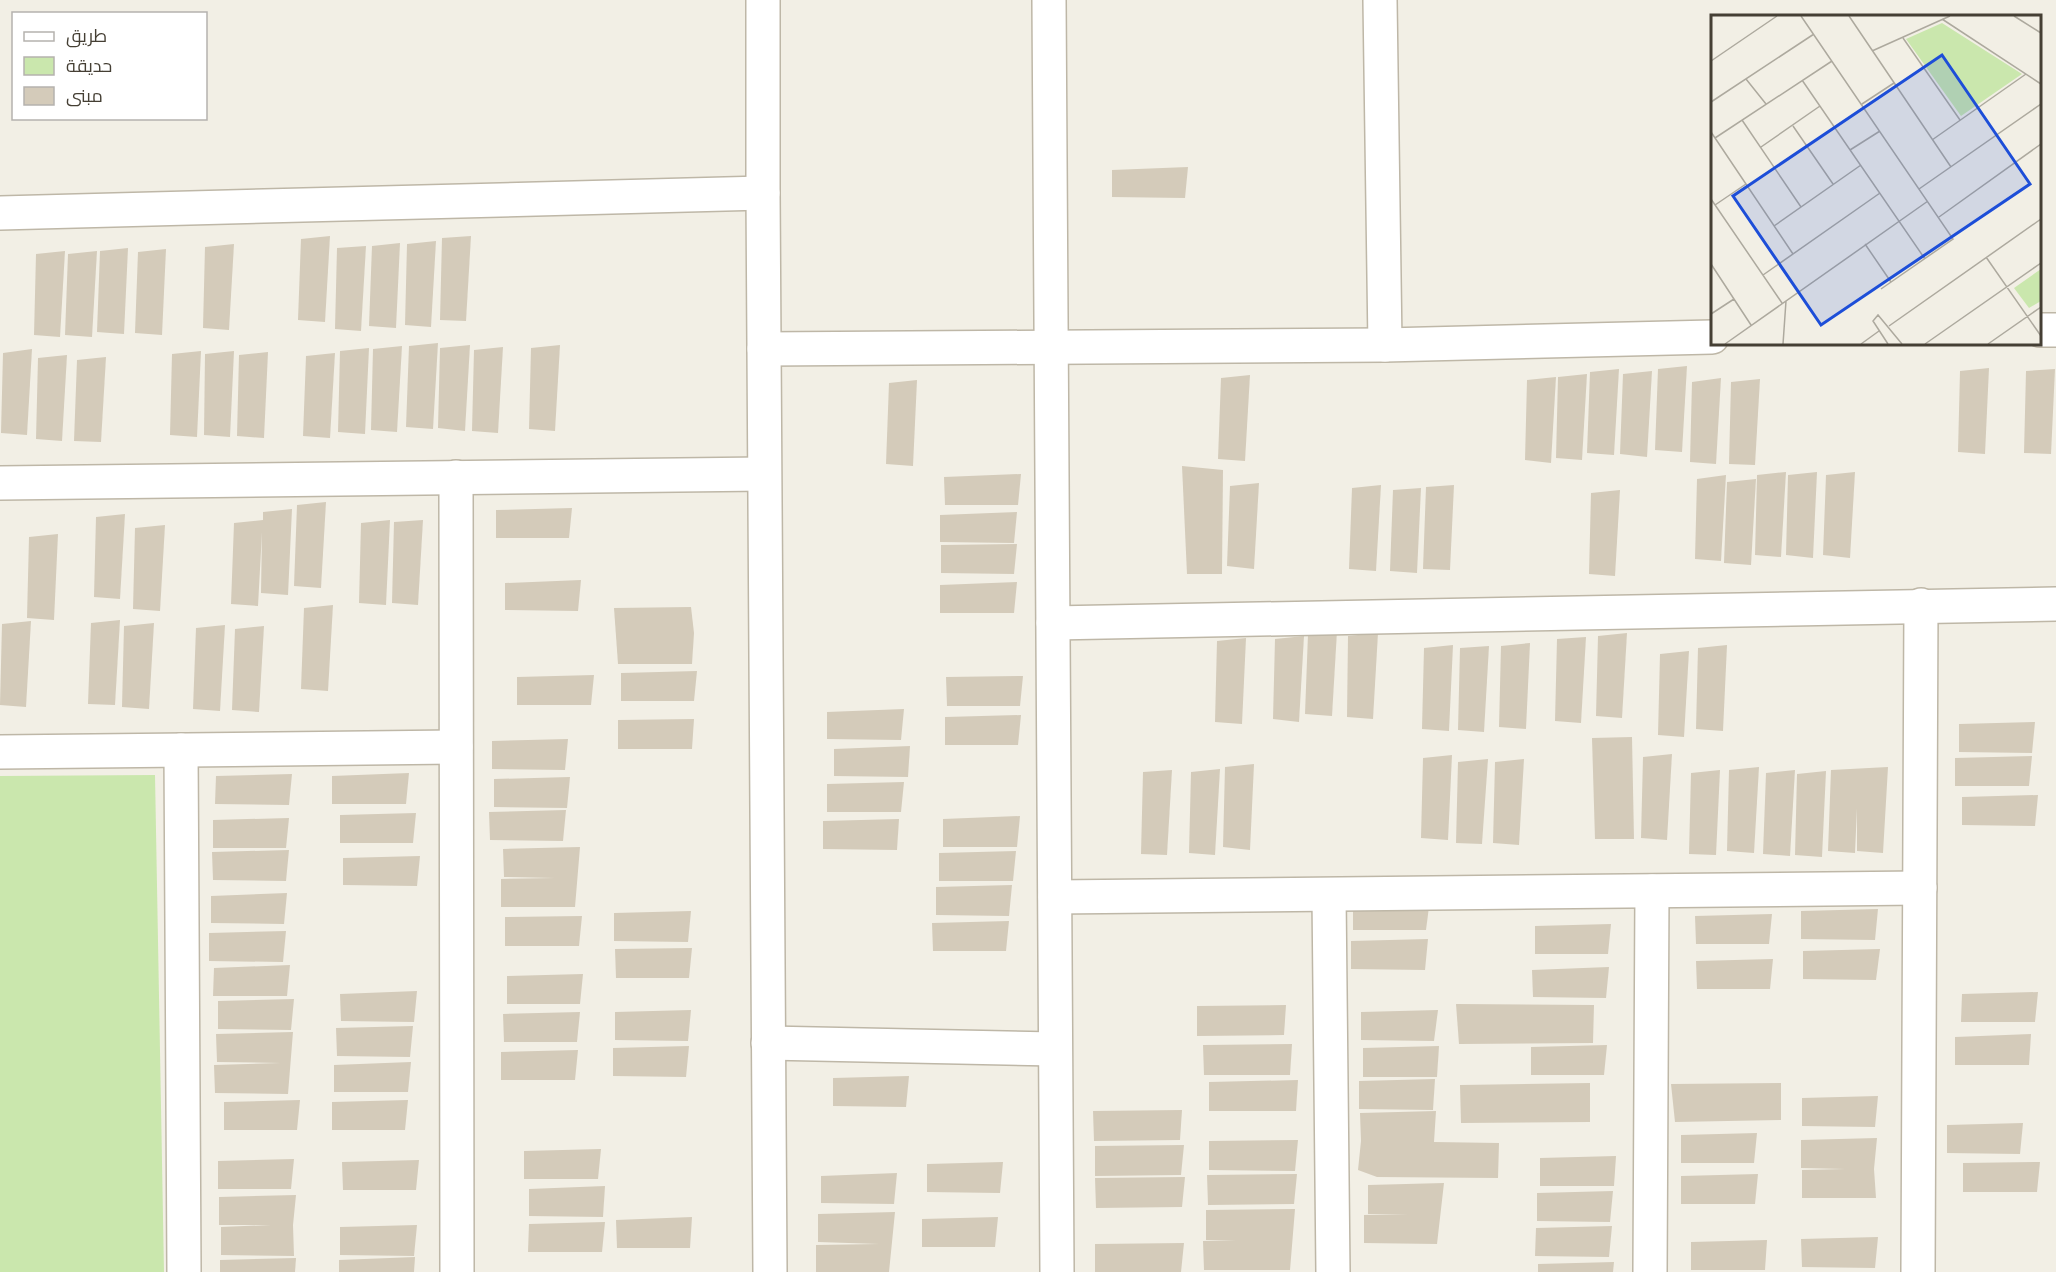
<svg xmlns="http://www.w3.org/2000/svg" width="2056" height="1272" viewBox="0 0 2056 1272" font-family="Figtree,Cairo,sans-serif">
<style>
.green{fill:#cae7ad}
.building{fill:#d4cbba}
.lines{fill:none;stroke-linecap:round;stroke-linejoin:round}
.minor-casing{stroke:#beb7a7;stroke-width:36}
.minor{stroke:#fff;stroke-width:33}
.inset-road{fill:none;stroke:#ada99e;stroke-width:1.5}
.view{fill:#1d4ed8;fill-opacity:0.15;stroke:#1d4ed8;stroke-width:3}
.inset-edge{fill:none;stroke:#453f34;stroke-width:3}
</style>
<rect width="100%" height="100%" fill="#f2efe5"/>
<path class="green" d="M155 775 164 1272H0V776Z"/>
<g class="building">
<path d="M1188 167 1185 198 1112 197V170Z"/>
<path d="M330 236 325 322 298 320 301 239Z"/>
<path d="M471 236 466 321 440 320 442 238Z"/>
<path d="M436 241 431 327 405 325 407 244Z"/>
<path d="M400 243 396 328 369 326 372 246Z"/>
<path d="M234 244 229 330 203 328 205 247Z"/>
<path d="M366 246 361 331 335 329 337 248Z"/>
<path d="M128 248 124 334 97 332 100 251Z"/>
<path d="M166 249 162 335 135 333 138 252Z"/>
<path d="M65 251 60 337 34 335 36 254Z"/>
<path d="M97 251 92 337 65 335 68 254Z"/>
<path d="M438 343 433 429 406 427 409 346Z"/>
<path d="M470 345 465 431 438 428 440 348Z"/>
<path d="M560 345 555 431 529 429 531 348Z"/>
<path d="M402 346 397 432 371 430 373 349Z"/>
<path d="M503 347 498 433 472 431 474 350Z"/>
<path d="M369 348 365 434 338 432 340 351Z"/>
<path d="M32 349 27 435 1 433 3 353Z"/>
<path d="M201 351 197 437 170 435 172 354Z"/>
<path d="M234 351 230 437 204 435 205 354Z"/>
<path d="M268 352 264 438 237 436 239 355Z"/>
<path d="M335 353 330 438 303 436 306 356Z"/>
<path d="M67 355 62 441 36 439 38 358Z"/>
<path d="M106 357 101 442 74 441 77 360Z"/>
<path d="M1687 366 1682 452 1655 450 1658 369Z"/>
<path d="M1989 368 1985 454 1958 452 1960 371Z"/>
<path d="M1619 369 1614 455 1587 453 1590 372Z"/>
<path d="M2055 369 2051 454 2024 453 2026 371Z"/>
<path d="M1652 371 1647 457 1620 454 1623 374Z"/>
<path d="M1587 374 1582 460 1556 458 1558 377Z"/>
<path d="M1250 375 1245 461 1218 459 1221 378Z"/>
<path d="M1556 377 1551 463 1525 460 1527 380Z"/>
<path d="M1721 378 1716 464 1690 462 1692 382Z"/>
<path d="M1760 379 1755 465 1729 464 1731 382Z"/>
<path d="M917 380 913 466 886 464 889 383Z"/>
<path d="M1182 466 1223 470 1222 574H1187Z"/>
<path d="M1786 472 1781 557 1755 555 1757 475Z"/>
<path d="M1817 472 1813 558 1786 555 1788 475Z"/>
<path d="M1855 472 1850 558 1823 555 1826 475Z"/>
<path d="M1021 474 1018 505H945L944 477Z"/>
<path d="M1726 475 1721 561 1695 559 1697 479Z"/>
<path d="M1756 479 1751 565 1724 563 1727 482Z"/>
<path d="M1259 483 1254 569 1227 566 1230 486Z"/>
<path d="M1381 485 1376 571 1349 569 1352 488Z"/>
<path d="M1454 485 1450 570 1423 569 1426 487Z"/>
<path d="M1421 488 1417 573 1390 571 1393 490Z"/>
<path d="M1620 490 1615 576 1589 574 1591 493Z"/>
<path d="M326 502 321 588 294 586 297 505Z"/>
<path d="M572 508 569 538H496V510Z"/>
<path d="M292 509 288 595 261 593 262 532 258 606 231 604 234 523 263 520V512Z"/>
<path d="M1017 512 1014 543 940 542V515Z"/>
<path d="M125 514 120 599 94 597 96 517Z"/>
<path d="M390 520 386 605 359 603 361 523Z"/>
<path d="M423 520 418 605 392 603 394 522Z"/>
<path d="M165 525 160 611 133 609 135 528Z"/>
<path d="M58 534 54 620 27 618 29 537Z"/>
<path d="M1017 544 1014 574 941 573V545Z"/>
<path d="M581 580 578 611 505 610V583Z"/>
<path d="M1017 582 1014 613H940V585Z"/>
<path d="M333 605 328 691 301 689 304 608Z"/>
<path d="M691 607 694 633 692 664H618L614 608Z"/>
<path d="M120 620 115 705 88 704 91 623Z"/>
<path d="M31 621 26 707 0 705 2 624Z"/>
<path d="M154 623 149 709 122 707 124 626Z"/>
<path d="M225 625 220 711 193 709 196 628Z"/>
<path d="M264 626 259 712 232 710 235 629Z"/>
<path d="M1337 631 1332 716 1305 714 1308 634Z"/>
<path d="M1378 633 1373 719 1347 717 1348 636Z"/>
<path d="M1627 633 1622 718 1596 716 1598 636Z"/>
<path d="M1304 636 1299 722 1273 719 1275 639Z"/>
<path d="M1586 637 1581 723 1555 721 1557 639Z"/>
<path d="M1246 638 1242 724 1215 722 1217 641Z"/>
<path d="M1530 643 1526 729 1499 727 1501 646Z"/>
<path d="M1453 645 1449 731 1422 729 1424 648Z"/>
<path d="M1727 645 1723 731 1696 729 1698 648Z"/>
<path d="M1489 646 1484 732 1458 730 1460 648Z"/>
<path d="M1689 651 1684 737 1658 735 1660 654Z"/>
<path d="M697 671 694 701H621V673Z"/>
<path d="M594 675 591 705H517V677Z"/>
<path d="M1023 676 1020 706H947L946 677Z"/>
<path d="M904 709 901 740 827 739V712Z"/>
<path d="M1021 715 1018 745H945V717Z"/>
<path d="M694 719 692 749H618V720Z"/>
<path d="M2035 722 2032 753 1959 752V724Z"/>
<path d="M1632 737 1634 839H1595L1592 738Z"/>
<path d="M568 739 565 770 492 769V741Z"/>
<path d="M910 746 908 777 834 776V749Z"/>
<path d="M1672 754 1667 840 1641 838 1643 757Z"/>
<path d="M1452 755 1448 840 1421 838 1423 758Z"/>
<path d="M2032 756 2029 786H1955V758Z"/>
<path d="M1488 759 1482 844 1456 843 1458 762Z"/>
<path d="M1524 759 1519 845 1493 843 1495 762Z"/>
<path d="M1254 764 1250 850 1223 847 1225 767Z"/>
<path d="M1759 767 1754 853 1727 851 1729 770Z"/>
<path d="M1888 767 1883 853 1857 851V808L1855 853 1828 851 1831 770Z"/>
<path d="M1220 769 1215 855 1189 853 1191 772Z"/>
<path d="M1172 770 1167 855 1141 854 1143 772Z"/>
<path d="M1720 770 1716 855 1689 854 1691 773Z"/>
<path d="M1795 770 1790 856 1763 854 1766 773Z"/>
<path d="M1826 771 1822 857 1795 855 1797 774Z"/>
<path d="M409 773 406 804H332V776Z"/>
<path d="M292 774 289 805 215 804 216 776Z"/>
<path d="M570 777 567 808 494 807V779Z"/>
<path d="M904 782 901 812H827V784Z"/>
<path d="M2038 795 2035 826 1962 825V797Z"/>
<path d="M566 810 563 841 490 840 489 812Z"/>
<path d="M416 813 413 843H340V815Z"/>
<path d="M1020 816 1017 847H943V819Z"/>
<path d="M289 818 286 848H213V820Z"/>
<path d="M899 819 897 850 823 849V821Z"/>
<path d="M580 847 575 907H501V879L555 878 504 877 503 849Z"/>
<path d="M289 850 286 881 213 880 212 852Z"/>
<path d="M1016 851 1013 881H939V853Z"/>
<path d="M420 856 417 886 343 885V858Z"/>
<path d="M1012 885 1009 916 936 915V887Z"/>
<path d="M287 893 284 924 211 923V896Z"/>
<path d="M1430 899 1426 930H1353V902Z"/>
<path d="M1878 909 1875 940 1801 939V911Z"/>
<path d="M691 911 688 942 614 941V913Z"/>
<path d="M1772 914 1769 944H1696L1695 916Z"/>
<path d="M582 916 579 946H505V917Z"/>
<path d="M1009 921 1006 951H933L932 923Z"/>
<path d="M1611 924 1608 954H1535V926Z"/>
<path d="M286 931 283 962 209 961V933Z"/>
<path d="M1428 939 1425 970 1351 969V941Z"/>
<path d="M692 948 689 978H616L615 949Z"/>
<path d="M1880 949 1876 980 1803 979V951Z"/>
<path d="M1773 959 1770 989H1697L1696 961Z"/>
<path d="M290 965 287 996H213L214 968Z"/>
<path d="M1609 967 1606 998 1533 997 1532 970Z"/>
<path d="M583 974 580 1004H507V976Z"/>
<path d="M417 991 414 1022 341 1021 340 994Z"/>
<path d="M2038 992 2035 1022H1961L1962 994Z"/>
<path d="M294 999 291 1030 218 1029V1001Z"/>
<path d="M1456 1004 1594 1005 1593 1043 1459 1044Z"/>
<path d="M1286 1005 1284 1035 1197 1036V1006Z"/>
<path d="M691 1010 688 1041 615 1040V1012Z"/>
<path d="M1438 1010 1434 1041 1361 1040V1012Z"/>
<path d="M580 1012 577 1042H504L503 1014Z"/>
<path d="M413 1026 410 1057 337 1056 336 1028Z"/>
<path d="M293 1032 288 1094 215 1093 214 1065 281 1063 217 1062 216 1034Z"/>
<path d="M2031 1034 2029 1065H1955V1037Z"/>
<path d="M1292 1044 1290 1075H1204L1203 1045Z"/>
<path d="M1607 1045 1604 1075H1531V1047Z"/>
<path d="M689 1046 686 1077 613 1076V1048Z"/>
<path d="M1439 1046 1437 1077H1363V1048Z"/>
<path d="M578 1050 575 1080H501V1052Z"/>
<path d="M411 1062 408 1092H334V1065Z"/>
<path d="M909 1076 906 1107 833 1106V1078Z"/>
<path d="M1435 1079 1433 1110 1359 1109V1081Z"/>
<path d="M1298 1080 1296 1111H1209V1082Z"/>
<path d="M1590 1083V1122L1461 1123 1460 1085Z"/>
<path d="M1781 1083V1120L1675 1122 1671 1084Z"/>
<path d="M1878 1096 1875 1127 1802 1126V1098Z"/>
<path d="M300 1100 297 1130H224V1102Z"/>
<path d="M408 1100 405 1130H332V1102Z"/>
<path d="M1182 1110 1180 1140 1094 1141 1093 1111Z"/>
<path d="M1436 1111 1434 1142 1499 1143 1498 1178 1377 1177 1358 1170 1361 1141 1360 1113Z"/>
<path d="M2023 1123 2020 1154 1947 1153V1125Z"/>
<path d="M1757 1133 1754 1163H1681V1135Z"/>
<path d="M1877 1138 1874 1169 1876 1198H1802V1170L1845 1169 1801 1168V1140Z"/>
<path d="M1298 1140 1295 1171 1209 1170V1141Z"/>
<path d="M1184 1145 1181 1175 1095 1176V1146Z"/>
<path d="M601 1149 598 1179H524V1151Z"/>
<path d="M1616 1156 1614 1186H1540V1158Z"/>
<path d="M294 1159 291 1189H218V1161Z"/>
<path d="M419 1160 416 1190H343L342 1162Z"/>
<path d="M1003 1162 1000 1193 927 1192V1164Z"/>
<path d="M2040 1162 2037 1192H1963V1163Z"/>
<path d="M897 1173 894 1204 821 1203V1176Z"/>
<path d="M1297 1174 1294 1204 1208 1205 1207 1175Z"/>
<path d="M1758 1174 1755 1204H1681V1176Z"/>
<path d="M1185 1177 1182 1207 1096 1208 1095 1178Z"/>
<path d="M1444 1183 1437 1244 1364 1243V1215L1408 1214H1368V1185Z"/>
<path d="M605 1186 603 1217 529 1216V1189Z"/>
<path d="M1613 1191 1610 1222 1537 1221V1193Z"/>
<path d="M296 1195 293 1225 294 1256 221 1255V1227L271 1225H219V1197Z"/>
<path d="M1295 1209 1290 1270H1204L1203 1241 1236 1240H1206V1210Z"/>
<path d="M895 1212 889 1272H816V1245L879 1244 818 1242V1214Z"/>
<path d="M692 1217 690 1248H617L616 1220Z"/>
<path d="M998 1217 995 1247H922V1219Z"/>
<path d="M605 1222 602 1252H528L529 1224Z"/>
<path d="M417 1225 414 1256 340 1255V1227Z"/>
<path d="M1612 1226 1609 1257 1535 1256 1536 1228Z"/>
<path d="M1878 1237 1875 1268 1802 1267 1801 1239Z"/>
<path d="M1767 1240 1765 1270H1691V1242Z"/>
<path d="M1184 1243 1181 1272H1095V1244Z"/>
<path d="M415 1257 414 1272H339V1260Z"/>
<path d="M296 1258 295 1272H220V1260Z"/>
<path d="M1614 1262 1613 1272H1538V1264Z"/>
</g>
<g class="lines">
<g class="minor-casing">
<g id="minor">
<path d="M763 0V193L770 1272"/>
<path d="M1049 0 1057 1272"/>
<path d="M1380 0 1385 345"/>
<path d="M0 213 763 193"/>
<path d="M2040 330H2056"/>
<path d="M764 349 1385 345 1712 337"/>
<path d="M456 477 457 1272"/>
<path d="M0 483 764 474"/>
<path d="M1053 623 2056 604"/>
<path d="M181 750 184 1272"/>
<path d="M0 752 456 747"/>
<path d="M1329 895 1333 1272"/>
<path d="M1055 897 1920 888"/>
<path d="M768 1043 1055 1049"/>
<path d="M1650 1272 1652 891"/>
<path d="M1918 1272 1921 605"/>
</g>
</g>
<use href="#minor" class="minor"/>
</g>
<g transform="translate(1711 15)">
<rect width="330" height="330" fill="#f2efe5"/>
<path d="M231 8 311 59 250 101 195 24ZM330 254V286L318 293 303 273Z" fill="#cae7ad"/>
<path class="inset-road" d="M90 1 242 224 170 274M138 1 240 152M303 1 330 18M231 4 330 69M192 23 249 105M161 36 239 1M0 46 66 1M35 64 55 89M91 65 214 244M0 87 103 19M151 89 183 68M31 105 90 192M82 111 122 169M0 117 82 239M4 123 121 46M221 125 315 59M50 132 109 91M139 135 169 116M208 174 330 89M0 184 71 288M4 190 35 169M228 202 330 129M63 211 150 150M154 229 180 267M275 242 330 321M0 249 40 310M52 260 169 178M0 299 23 284M178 311 330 204M14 329 217 186M72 329 75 286M150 329 168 316M177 329 162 306 167 300 191 329M214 329 330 248M277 329 330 292"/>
<path class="view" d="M231 40 319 169 110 310 22 181Z"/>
<rect width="330" height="330" class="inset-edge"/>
</g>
<rect x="12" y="12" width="195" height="108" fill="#ffffff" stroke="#b5b2ae" stroke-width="1.5"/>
<rect x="24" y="32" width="30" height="9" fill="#ffffff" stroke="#b5b2ae" stroke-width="1.5"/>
<text x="66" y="42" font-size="18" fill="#453f34">طريق</text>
<rect x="24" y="57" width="30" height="18" fill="#cae7ad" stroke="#b5b2ae" stroke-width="1.5"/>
<text x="66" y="72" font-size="18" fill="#453f34">حديقة</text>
<rect x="24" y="87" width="30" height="18" fill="#d4cbba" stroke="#b5b2ae" stroke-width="1.5"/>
<text x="66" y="102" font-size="18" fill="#453f34">مبنى</text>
</svg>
